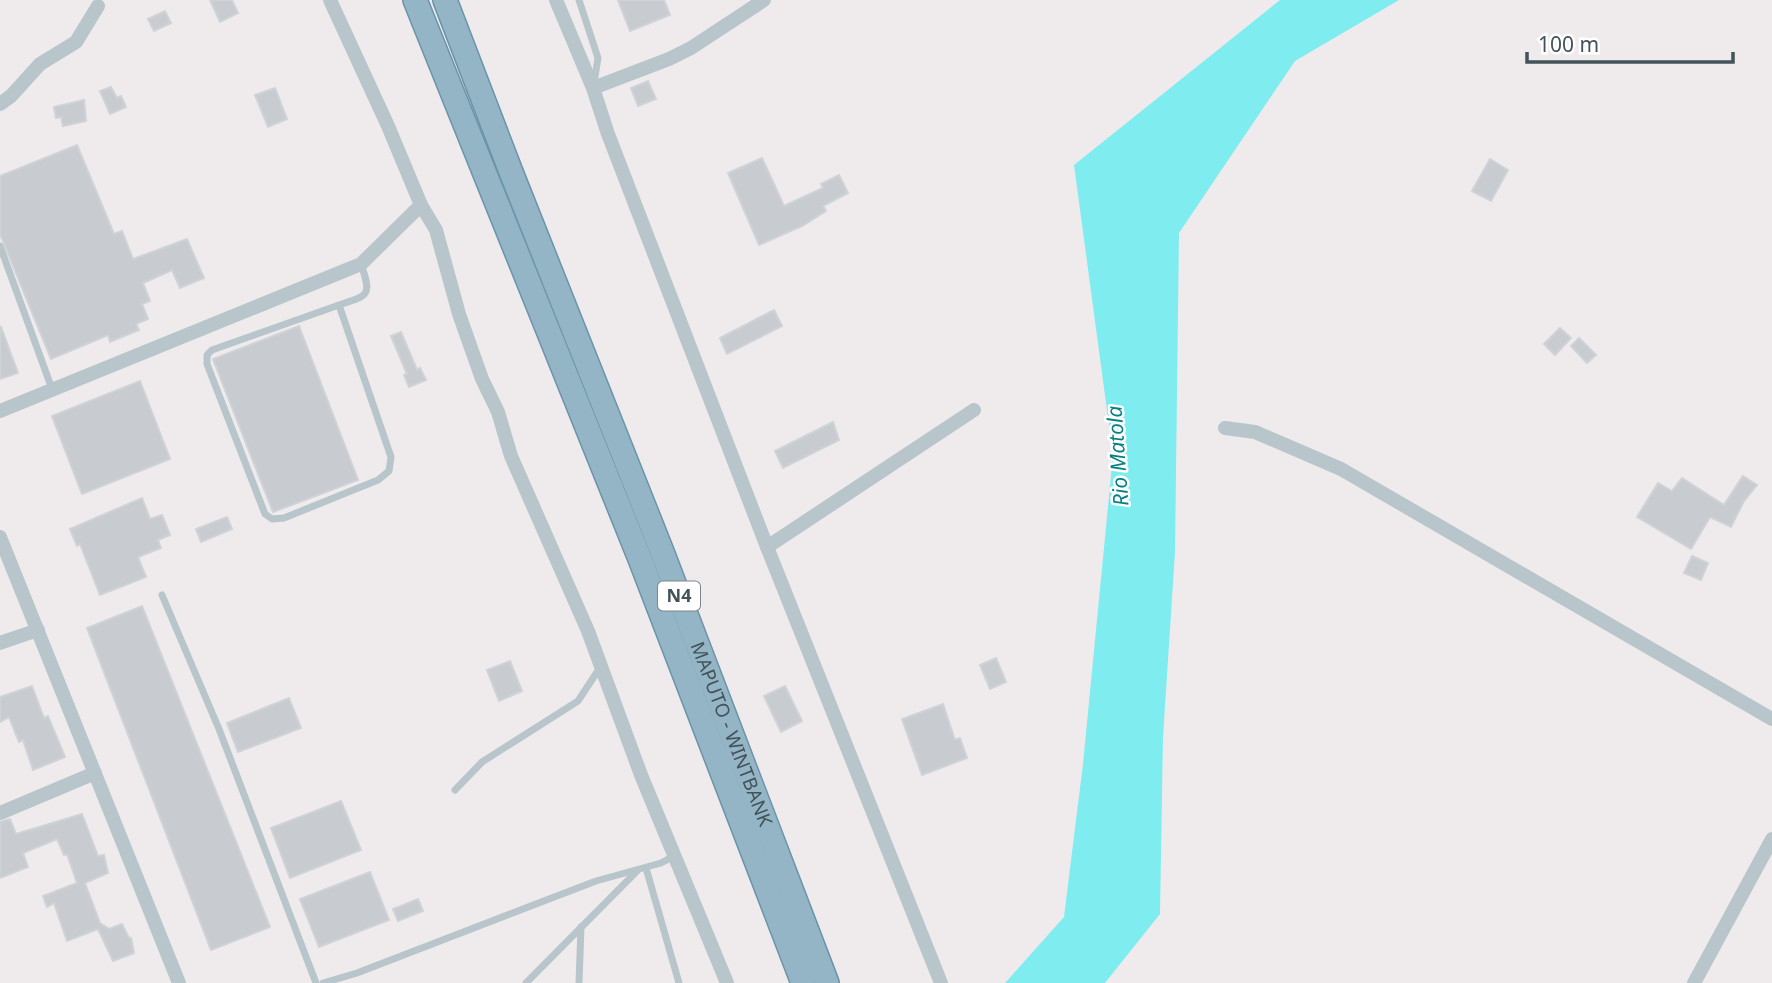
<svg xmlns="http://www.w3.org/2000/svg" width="1772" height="983" viewBox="0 0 1772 983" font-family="'Noto Sans',sans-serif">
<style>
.water{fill:#7fecf0}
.building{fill:#c8ccd1;stroke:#cfd3d8;stroke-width:2}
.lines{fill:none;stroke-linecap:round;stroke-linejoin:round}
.trunk-casing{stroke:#6b94aa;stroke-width:26}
.service{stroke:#b8c6cc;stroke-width:7}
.minor{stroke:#b8c6cc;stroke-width:14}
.trunk{stroke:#94b5c6;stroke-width:23}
.labels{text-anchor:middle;stroke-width:5;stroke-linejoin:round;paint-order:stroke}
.shield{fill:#fff;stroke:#7b878c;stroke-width:2}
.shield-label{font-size:18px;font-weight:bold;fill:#43535a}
.street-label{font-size:19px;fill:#43535a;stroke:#fff}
.water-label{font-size:21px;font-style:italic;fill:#078085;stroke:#fff}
</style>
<rect width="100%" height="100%" fill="#efebec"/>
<path class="water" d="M1280 0H1399L1295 61 1179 233 1175 552 1163 737 1160 914 1105 983H1005L1064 917 1083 764 1113 455 1074 165Z"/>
<g class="building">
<path d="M210 0H232L238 13 220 22Z"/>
<path d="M618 0H664L670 15 630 31Z"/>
<path d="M165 11 171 23 154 31 148 19Z"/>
<path d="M648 81 656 99 638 106 631 88Z"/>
<path d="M111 87 117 98 121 96 126 107 110 114 100 91Z"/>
<path d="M275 88 287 119 268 127 255 95Z"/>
<path d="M84 100 86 121 63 126 61 117 56 118 54 107Z"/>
<path d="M77 145 114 234 122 231 133 259 187 239 204 278 180 288 172 270 143 283 150 301 142 304 148 319 136 324 139 330 110 342 108 335 51 359 0 234V176Z"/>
<path d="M762 158 784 206 823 188 821 184 839 175 848 193 823 206 826 211 802 226 759 245 728 173Z"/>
<path d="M1490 159 1508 170 1491 201 1472 191Z"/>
<path d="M774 310 782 326 727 354 720 338Z"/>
<path d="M299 326 358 480 273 512 213 359Z"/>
<path d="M1 327 18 373 0 379V328Z"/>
<path d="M1560 328 1571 338 1555 355 1544 344Z"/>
<path d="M401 332 417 370 420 368 426 380 409 387 404 375 407 374 391 336Z"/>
<path d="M1579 338 1596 355 1587 363 1571 346Z"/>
<path d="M140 381 170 459 82 494 52 416Z"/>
<path d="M833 422 839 440 783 468 775 451Z"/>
<path d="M1743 476 1757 485 1744 501 1731 527 1710 517 1691 549 1637 517 1658 483 1672 491 1682 478 1724 505Z"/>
<path d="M142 498 150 519 162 515 170 535 158 540 161 548 138 557 146 577 100 595 80 544 77 546 70 529Z"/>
<path d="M227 517 232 529 201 542 196 529Z"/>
<path d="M1692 556 1708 563 1701 580 1684 573Z"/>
<path d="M142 606 270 927 211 950 87 628Z"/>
<path d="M996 658 1006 682 990 689 980 665Z"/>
<path d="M510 661 522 691 499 701 487 670Z"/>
<path d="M32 686 44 718 48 716 65 757 33 770 23 740 19 742 9 717 0 722V697Z"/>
<path d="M785 686 802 721 781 732 764 696Z"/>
<path d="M289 698 301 728 238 752 227 723Z"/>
<path d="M943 704 955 740 960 738 967 758 922 775 902 719Z"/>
<path d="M341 801 361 850 290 878 271 828Z"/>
<path d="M82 814 98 856 104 855 108 873 85 883 100 923 109 929 122 924 129 938H131L134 953 113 961 98 929 67 941 54 903 47 907 43 896 77 883 67 854 64 855 57 839 23 853 28 867 0 878V822L10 819 16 834Z"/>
<path d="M370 872 389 920 319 947 300 899Z"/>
<path d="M418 899 423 911 398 921 393 909Z"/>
</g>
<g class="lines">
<g class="trunk-casing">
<g id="trunk">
<path d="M415 0 640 559 803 983"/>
<path id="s1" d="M445 0 511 172 661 549 827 983"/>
</g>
</g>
<g class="service">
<path d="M579 0 598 58 594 83"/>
<path d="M0 246 52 389"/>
<path d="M339 305 212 350 207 355V364L265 514 272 519 284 518 378 480 389 471 391 457 339 305C369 295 372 296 361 264"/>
<path d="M162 595 219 729 316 983"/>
<path d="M455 790 482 762 578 701 601 666"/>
<path d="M646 868 679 983"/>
<path d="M323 983 357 973 596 881 661 863 674 856"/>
<path d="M526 983 637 871"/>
<path d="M579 983 581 927"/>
</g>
<g class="minor">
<path d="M330 0 388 126 421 205 436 230 459 314 482 379 498 412 511 456 588 631 641 775 727 983"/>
<path d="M556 0 593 88"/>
<path d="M764 0 691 48 669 59 593 88 608 134 767 547 941 983"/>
<path d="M0 104 11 96 40 64 76 42 98 6"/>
<path d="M0 411 361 264 421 205"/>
<path d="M1225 428 1255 432 1341 469 1772 719"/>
<path d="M0 537 179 983"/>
<path d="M767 547 974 410"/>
<path d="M0 643 38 630"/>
<path d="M0 813 95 773"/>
<path d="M1694 983 1772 839"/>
</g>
<use href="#trunk" class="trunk"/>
</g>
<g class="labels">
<rect class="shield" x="658" y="581.5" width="42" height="29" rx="5"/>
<g class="shield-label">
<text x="679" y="602">N4</text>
</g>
<g class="street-label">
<text dy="7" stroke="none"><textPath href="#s1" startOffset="788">MAPUTO - WINTBANK</textPath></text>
</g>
<g class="water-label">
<text transform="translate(1118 456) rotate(-94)" y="7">Rio Matola</text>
</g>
</g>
<path d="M1527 52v10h206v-10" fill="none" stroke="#43535a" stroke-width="3.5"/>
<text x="1538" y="52" font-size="21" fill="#43535a" stroke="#ffffff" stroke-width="5" paint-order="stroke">100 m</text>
</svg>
